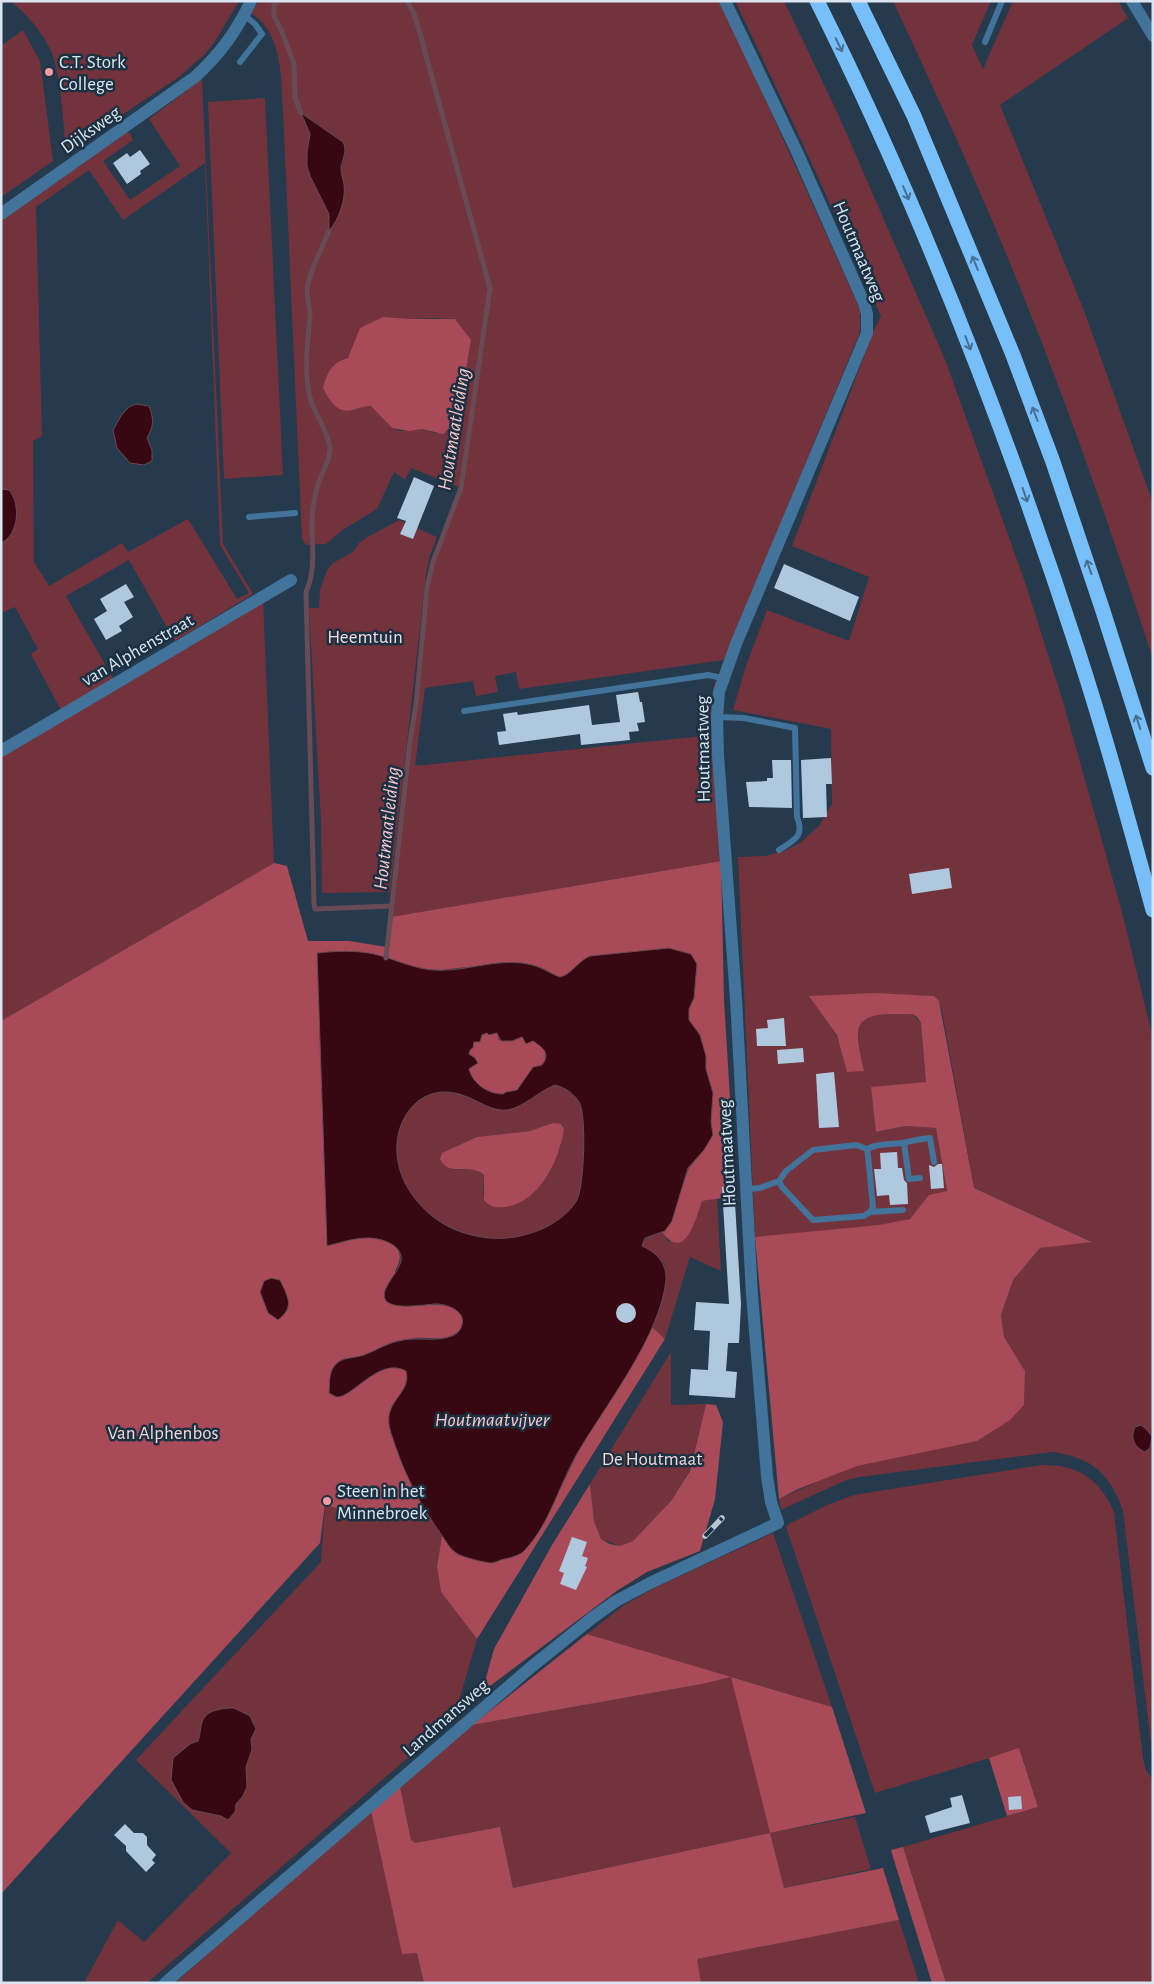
<svg xmlns="http://www.w3.org/2000/svg" width="1154" height="1984" viewBox="0 0 1154 1984" font-family="'Alegreya Sans',sans-serif">
<style>
.green{fill:#72333c;fill-rule:evenodd}
.forest{fill:#a84a58}
.water{fill:#380812;stroke:#684b55;fill-rule:evenodd}
.lines{fill:none;stroke-linecap:round;stroke-linejoin:round}
.stream{stroke:#684b55;stroke-width:5}
.building{fill:#afc8de}
.service{stroke:#42739b;stroke-width:6}
.minor{stroke:#42739b;stroke-width:12}
.motorway{stroke:#78bffa;stroke-width:15}
.rail-casing{stroke:#b7c6d2;stroke-width:5.5}
.rail{stroke:#1b3041;stroke-width:4;stroke-dasharray:11;stroke-linecap:butt}
.oneway{stroke:#457094}
.poi-dot{fill:#f49aa3;stroke:#1b3041;stroke-width:2}
.labels{text-anchor:middle;stroke-width:5;stroke-linejoin:round;paint-order:stroke}
.poi-label{font-size:19px;fill:#d9e6f1;stroke:#1b3041;text-anchor:start}
.street-label{font-size:19px;fill:#d9e6f1;stroke:#1b3041}
.park-label{font-size:19px;fill:#f4d8da;stroke:#1b3041}
.water-label{font-size:20px;font-style:italic;fill:#fcc7cb;stroke:#1b3041}
</style>
<rect width="100%" height="100%" fill="#253a4c"/>
<g class="green">
<path d="M10 1H239L214 43 205 54 179 77 66 152C63 124 62 90 55 63 51 42 27 13 10 1Z"/>
<path d="M259 1H719L740 44 851 289 860 310V332L724 660 519 689 516 672 495 676 498 692 476 696 473 681 425 688 415 766 712 735 710 715 715 681H717L721 861 391 917 410 741 416 705 427 587 433 562 461 488 411 468 405 480 394 472 377 509 344 529 326 544 306 545 302 539 283 112C281 79 283 33 251 13ZM301 114C314 119 330 134 343 142L345 154 341 172 344 184 330 231 329 214 310 176 307 152 310 134ZM433 318 455 319 462 387 459 408 448 431 435 433 422 429 400 431 392 428 371 406H362L352 410 341 360 348 358 410 319Z"/>
<path d="M735 1H784L838 114 946 362 1026 585 1064 705 1122 912 1153 1038V1760L1123 1511C1110 1473 1092 1458 1053 1452L859 1477 844 1481 781 1510 779 1499 838 1472 1024 1405 1025 1371 1004 1337 1001 1315 1013 1280 1040 1248 1091 1241 974 1188 942 1011C939 998 934 996 922 995L824 1017C834 1027 836 1036 842 1048 846 1056 857 1064 864 1071 862 1059 858 1047 858 1036 856 1009 895 1015 912 1014L921 1023 926 1082 877 1132 905 1126 936 1128 947 1192C917 1195 925 1213 908 1219 888 1227 865 1227 844 1229 814 1232 785 1236 755 1237L738 857 766 856 784 851 800 843 819 826 832 804 831 729 733 710 745 669 767 610 849 641 869 577 792 546 874 330 881 316 796 129Z"/>
<path d="M893 1H991L972 45 983 69 1013 1H1118L1128 18 1000 105 1083 308 1153 503V659C1112 533 1069 408 1019 285 980 189 937 95 893 1Z"/>
<path d="M23 30 40 61 53 161 1 197V46Z"/>
<path d="M202 79 223 544 253 594 175 641 129 560 66 596 114 680 62 712 31 654 38 649 15 607 1 613V543L6 540C12 524 23 505 9 490L1 489V221L126 133H130L133 140 103 161 130 200 180 166 149 119ZM205 163 220 545 249 593 237 599 188 519 128 552 122 543 49 586 34 562 33 441 42 436 36 207 89 170 123 220Z"/>
<path d="M265 98 283 475 224 479 208 102Z"/>
<path d="M399 520 437 537 430 555 426 574 390 892 322 893 321 821 309 608H319L320 590 327 570 333 563 353 552 359 543 366 538Z"/>
<path d="M263 599 274 863 1 1021V755Z"/>
<path d="M555 1085C566 1088 573 1093 579 1102 587 1115 584 1186 577 1200 561 1227 520 1241 490 1238 456 1234 431 1221 411 1193 398 1174 393 1150 400 1128 409 1101 433 1085 462 1095 477 1100 491 1112 508 1109 525 1107 539 1091 555 1085ZM541 1128 562 1144 543 1181 533 1194 483 1195 484 1175 474 1169 455 1170 441 1154 477 1137 530 1131Z"/>
<path d="M717 1199 721 1271 690 1257 665 1339 652 1327C660 1304 668 1288 664 1263L642 1246C643 1236 655 1236 662 1232L669 1242 692 1230 702 1201Z"/>
<path d="M671 1352V1405L706 1404 690 1470 671 1501 633 1541 620 1546 601 1539 594 1521 590 1484Z"/>
<path d="M1041 1465C1077 1464 1100 1479 1114 1512L1143 1759 1146 1770 1153 1780V1983H946L903 1847 1038 1807 1019 1749 875 1793 786 1527 789 1524 827 1505 854 1495Z"/>
<path d="M325 1504C356 1518 391 1518 424 1509L442 1535 437 1567 441 1592 477 1639 454 1718 147 1983H84L118 1920 144 1942 231 1853 136 1760 321 1562ZM204 1718 254 1723 256 1728 251 1739 252 1750 246 1767 247 1779 243 1796 236 1804 235 1812 221 1816 192 1810 171 1780 172 1773 190 1744 198 1741Z"/>
<path d="M773 1533 832 1707 732 1677 770 1833 855 1817 871 1869 784 1888 770 1833 513 1888 500 1827 415 1843 411 1840 400 1786 472 1725 702 1684 730 1677 587 1634 623 1606 654 1588Z"/>
<path d="M371 1811 402 1953H417L424 1983H175Z"/>
<path d="M899 1920 919 1983H701L696 1959Z"/>
</g>
<g class="forest">
<path d="M383 317 410 319H455L471 340C467 360 460 425 443 434L422 429 409 431 392 428 371 406C364 406 359 408 352 410 337 414 329 400 323 388 327 373 332 362 348 358L360 328Z"/>
<path d="M721 861 724 1000 736 1196 702 1201C696 1219 685 1263 662 1232L665 1231 689 1168 704 1150 713 1134 711 1122 713 1093 706 1069V1056L700 1035 689 1020V1009L694 998 695 983 584 959 567 975 559 977 540 967 527 964 510 962 441 970 425 969 353 952 317 953 327 1246C338 1244 348 1240 358 1238 380 1235 412 1244 395 1271L418 1306C430 1305 465 1301 462 1322 462 1328 459 1332 454 1334 443 1341 428 1337 416 1338 406 1339 395 1341 386 1345 378 1348 370 1353 362 1356 355 1358 345 1357 339 1361 329 1369 330 1381 329 1393 330 1394 335 1396 336 1397 352 1400 379 1356 407 1371L408 1378 406 1385 400 1394 390 1432 424 1509C391 1518 357 1518 325 1504L320 1543 1 1894V1021L274 863 287 866 308 941H349L387 947 391 917Z"/>
<path d="M875 993 934 996 939 1001 974 1188 1092 1242 1040 1248 1013 1280 1001 1315 1004 1337 1025 1371 1024 1405 1010 1420 977 1441 857 1466 798 1489 779 1499 755 1237 879 1225 910 1219 929 1195 947 1191 936 1128 905 1126 876 1132 871 1087 926 1082 921 1023 917 1017 912 1014C895 1015 856 1009 858 1036 858 1047 862 1060 864 1071L847 1072 837 1035 809 996Z"/>
<path d="M487 1033 489 1035 497 1033 499 1040 512 1041 522 1037C536 1042 549 1046 545 1062L532 1071 517 1091 506 1092 504 1094C488 1094 473 1084 468 1069L478 1063 475 1058 469 1054 474 1042 480 1041 482 1035Z"/>
<path d="M553 1123 561 1124 564 1129C560 1159 539 1204 504 1207 496 1208 490 1207 484 1200V1175C470 1162 449 1178 440 1159L442 1153 477 1137 530 1131Z"/>
<path d="M652 1327 665 1339 477 1639 441 1592 437 1567 442 1535 448 1545 458 1555 490 1563 524 1551 548 1514 579 1450 630 1367Z"/>
<path d="M706 1404 716 1405 723 1422 715 1499 700 1551 647 1572 618 1590 482 1692 494 1649 552 1545 590 1484 594 1521 601 1539 610 1544 620 1546 633 1541 671 1501 690 1471Z"/>
<path d="M587 1634 832 1707 866 1813 770 1833 784 1888 883 1868 899 1920 697 1959 701 1983H424L417 1953 402 1954 371 1811 400 1786 411 1840 415 1843 500 1827 513 1888 770 1833 731 1677 702 1684 472 1725Z"/>
<path d="M1019 1748 1038 1807 1007 1816 989 1758Z"/>
<path d="M903 1847 946 1983H932L896 1867 891 1850Z"/>
</g>
<g class="water">
<path d="M301 113 343 142C348 151 342 159 341 168 341 174 343 178 344 184 346 200 339 219 329 231V214L310 176 307 166V152L310 134Z"/>
<path d="M136 404 149 406C154 419 154 426 147 438L152 450V461L144 465 130 463 117 448 113 430C119 420 124 407 136 404Z"/>
<path d="M1 489 9 490C21 504 19 535 1 543Z"/>
<path d="M669 948 691 954 697 964 694 998 689 1009V1020L700 1035 706 1056V1069L713 1093 711 1122 713 1135 704 1150 688 1168 672 1221 665 1231 645 1238 642 1246C656 1252 667 1263 666 1280 661 1333 609 1401 581 1447 560 1480 552 1521 525 1550 520 1556 509 1558 501 1560 498 1561 494 1563 491 1563 486 1563 462 1557 458 1554 450 1550 446 1541 441 1534 419 1504 402 1469 391 1433 380 1400 412 1396 406 1371 379 1356 352 1399 336 1397 335 1396 331 1394 329 1393 330 1383 328 1372 336 1364 343 1357 355 1358 364 1355 377 1350 389 1342 403 1340 418 1337 438 1342 452 1336 457 1334 461 1330 462 1325 466 1311 447 1304 436 1304 425 1304 374 1315 386 1288 390 1279 399 1270 401 1261 402 1255 399 1249 393 1245 372 1232 350 1240 327 1246L317 953C336 951 355 950 374 954 391 958 408 966 425 969 460 975 494 957 528 964 540 966 549 973 560 977 572 974 578 961 590 956ZM487 1033 489 1035 497 1033 501 1041H512L522 1037 526 1044 533 1041C543 1048 551 1053 542 1065L533 1067 517 1090 506 1092 503 1094C488 1094 473 1084 469 1069L478 1063 475 1058 469 1054 470 1050 473 1048 474 1042H480L482 1035ZM555 1085C566 1088 573 1093 579 1102 587 1115 584 1186 577 1200 561 1227 520 1241 490 1238 457 1235 430 1221 411 1193 398 1174 393 1150 400 1128 409 1101 433 1085 462 1095 478 1100 491 1112 508 1110 524 1107 539 1091 555 1085Z"/>
<path d="M271 1278 280 1280C288 1297 295 1307 278 1320L268 1313 260 1292 264 1281Z"/>
<path d="M1141 1425 1146 1429 1152 1436 1150 1448 1145 1452C1134 1447 1130 1438 1135 1427Z"/>
<path d="M234 1708 250 1716 256 1729 251 1739 252 1750 246 1767 247 1787 243 1796 236 1804 235 1812 228 1820 221 1816 192 1810 183 1802 171 1780 173 1758 190 1744 198 1741C201 1734 200 1723 204 1718 210 1709 225 1708 234 1708Z"/>
</g>
<g class="lines">
<g class="stream">
<path d="M279 1 274 5V16L281 29 294 64 295 98 301 113"/>
<path d="M329 231C322 248 312 266 308 284 305 295 310 304 310 314 308 342 304 367 309 394 312 410 330 435 330 448 330 461 322 472 318 484 315 494 313 507 312 518 311 544 317 568 306 592L314 904 315 909 392 906"/>
<path d="M386 958 410 741 416 705 427 587 433 562 461 488 490 288 419 30 414 14 407 1"/>
</g>
</g>
<g class="building">
<path d="M140 150 150 164 140 171 141 174 127 184 113 163 127 153 130 157Z"/>
<path d="M414 477 434 486 413 539 400 534 406 521 397 518Z"/>
<path d="M784 564 859 597 850 621 774 588Z"/>
<path d="M126 584 134 597 124 602 133 617 119 626 122 631 106 640 94 619 107 611 100 599Z"/>
<path d="M638 692 640 702H642L645 722 637 723 639 731 629 732 630 740 581 745 580 734 499 745 497 732 506 731 503 714 517 712 518 715 589 705 592 725 620 722 616 695Z"/>
<path d="M831 758 832 784H826L827 817 803 818 801 760Z"/>
<path d="M772 760H791L792 808 749 807 746 782 767 781V778H773Z"/>
<path d="M949 868 952 888 912 894 909 874Z"/>
<path d="M784 1018 786 1046H757L756 1029 768 1028 767 1020Z"/>
<path d="M803 1048 804 1062 778 1064 777 1050Z"/>
<path d="M834 1072 839 1127 819 1128 816 1074Z"/>
<path d="M897 1152 898 1168H902L904 1180 907 1183 908 1204 890 1205 889 1195 877 1196 874 1169H881L880 1153Z"/>
<path d="M938 1164H942L944 1188 931 1189 929 1165 934 1167Z"/>
<path d="M734 1186 741 1304 739 1343H728L726 1371 737 1372 735 1398 689 1395 691 1369 708 1370 710 1331 694 1330 696 1302 729 1304 722 1187Z"/>
<circle cx="626" cy="1313" r="10"/>
<path d="M572 1537 587 1542 582 1556 588 1558 585 1566 587 1567 576 1590 560 1584 564 1573 559 1571Z"/>
<path d="M962 1795 970 1823 930 1833 925 1816 952 1807 950 1798Z"/>
<path d="M1021 1796 1022 1809 1009 1810 1008 1797Z"/>
<path d="M125 1824 134 1833H143L147 1837V1845L156 1855 152 1860 155 1863 146 1872 126 1851V1846L114 1835Z"/>
</g>
<g class="lines">
<g class="service">
<path d="M985 42 1002 1"/>
<path d="M240 62 262 34 255 24 244 15"/>
<path d="M249 517 295 513"/>
<path d="M464 711 708 675 722 678"/>
<path d="M717 717 744 718 795 728 797 817C805 837 794 840 779 850"/>
<path d="M904 1143 909 1179 920 1178"/>
<path d="M867 1149C879 1143 889 1145 902 1143 912 1141 920 1139 930 1138L934 1162"/>
<path d="M746 1189 760 1188 779 1181 782 1187 813 1220 864 1216 870 1212 873 1207 868 1155 867 1149 856 1145 813 1150 786 1171 779 1181"/>
<path d="M870 1212 903 1210"/>
</g>
<g class="minor">
<path d="M1132 1 1153 36"/>
<path d="M1 214 195 77C221 53 236 32 251 1"/>
<path d="M1 751 291 580"/>
<path d="M165 1983 530 1668 592 1618 616 1601 650 1583 778 1523 771 1502 767 1476 752 1295 736 999 718 755 717 717 719 692 736 644 867 333V314L864 303 797 152 725 1"/>
</g>
<g class="motorway">
<path d="M817 1C921 209 1005 427 1077 648 1105 734 1129 822 1153 910"/>
<path d="M858 1 914 116 1013 355 1053 462 1102 608 1153 768"/>
</g>
<g class="rail-casing">
<path id="rail" d="M705 1536 722 1518"/>
</g>
<use href="#rail" class="rail"/>
</g>
<defs><path id="oneway-shaft" d="M-6 0H5M1.5-3L5.5 0L1.5 3" fill="none" stroke-width="1.6" stroke-linecap="round" stroke-linejoin="round" transform="scale(1.25)"/></defs>
<g class="oneway">
<use href="#oneway-shaft" transform="translate(839 45) rotate(64)"/>
<use href="#oneway-shaft" transform="translate(906 193) rotate(67)"/>
<use href="#oneway-shaft" transform="translate(975 263) rotate(-112)"/>
<use href="#oneway-shaft" transform="translate(968 343) rotate(69)"/>
<use href="#oneway-shaft" transform="translate(1035 414) rotate(-111)"/>
<use href="#oneway-shaft" transform="translate(1025 495) rotate(71)"/>
<use href="#oneway-shaft" transform="translate(1089 567) rotate(-109)"/>
<use href="#oneway-shaft" transform="translate(1138 722) rotate(-108)"/>
</g>
<g class="poi-dot">
<circle cx="49" cy="72" r="5"/>
<circle cx="327" cy="1501" r="5"/>
</g>
<g class="labels">
<g class="poi-label">
<text x="59" y="68">C.T. Stork<tspan x="59" dy="22">College</tspan></text>
<text x="337" y="1497">Steen in het<tspan x="337" dy="22">Minnebroek</tspan></text>
</g>
<g class="street-label">
<text transform="translate(90 129) rotate(-35)" y="7">Dijksweg</text>
<text transform="translate(860 251) rotate(67)" y="7">Houtmaatweg</text>
<text transform="translate(137 649) rotate(-30)" y="7">van Alphenstraat</text>
<text transform="translate(702 749) rotate(-91)" y="7">Houtmaatweg</text>
<text transform="translate(726 1153) rotate(-93)" y="7">Houtmaatweg</text>
<text transform="translate(445 1717) rotate(-41)" y="7">Landmansweg</text>
</g>
<g class="park-label">
<text x="365" y="643">Heemtuin</text>
<text x="163" y="1439">Van Alphenbos</text>
<text x="652" y="1465">De Houtmaat</text>
</g>
<g class="water-label">
<text transform="translate(453 429) rotate(-81)" y="7">Houtmaatleiding</text>
<text transform="translate(386 828) rotate(-84)" y="7">Houtmaatleiding</text>
<text x="492" y="1426">Houtmaatvijver</text>
</g>
</g>
<rect width="1154" height="1984" fill="none" stroke="#d9e6f1" stroke-width="5"/>
</svg>
